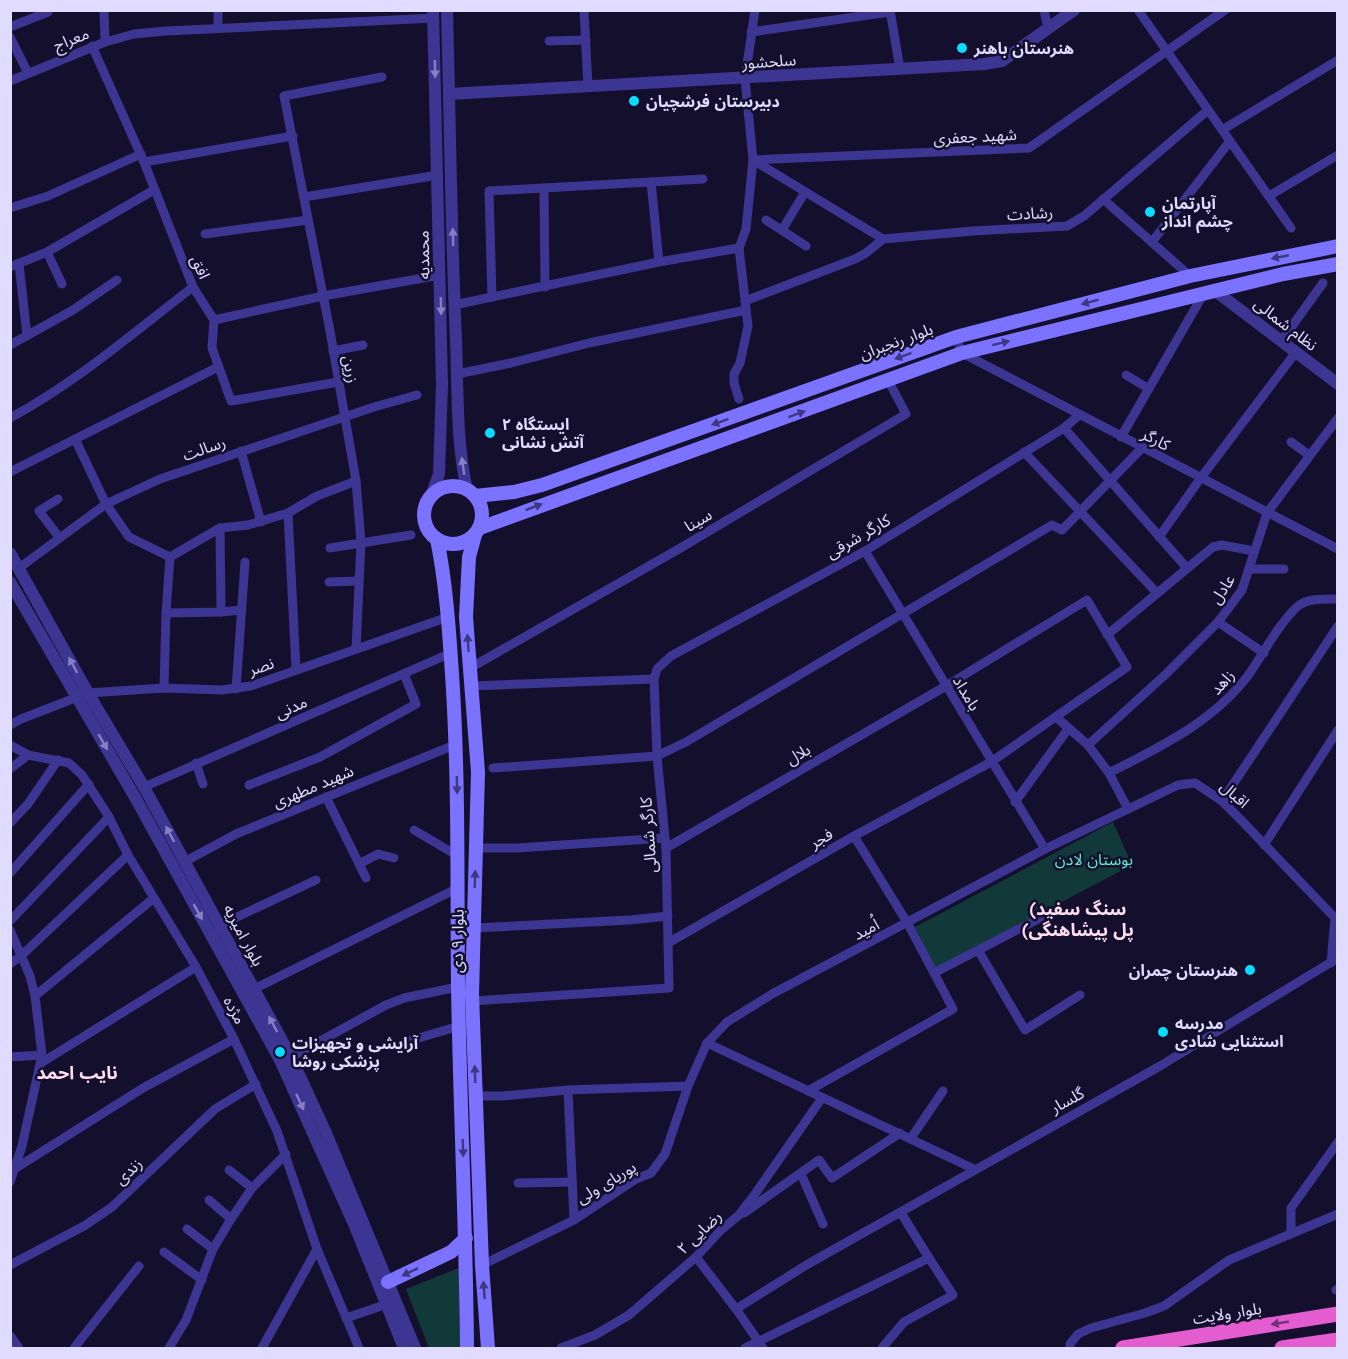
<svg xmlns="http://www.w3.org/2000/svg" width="1348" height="1359" viewBox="0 0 1348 1359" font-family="Quicksand,'Noto Sans Arabic',sans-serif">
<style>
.green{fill:#113939}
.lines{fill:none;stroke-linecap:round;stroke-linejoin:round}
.minor{stroke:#3c3592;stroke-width:9}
.tertiary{stroke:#3c3592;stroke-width:12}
.secondary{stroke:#7b73ff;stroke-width:14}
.trunk{stroke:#e45dd0;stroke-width:15}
.oneway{fill:#8680c3}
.oneway2{fill:#3e3782}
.oneway3{fill:#723277}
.poi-dot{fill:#08ddff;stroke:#150f2e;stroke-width:2}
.labels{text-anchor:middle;stroke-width:5;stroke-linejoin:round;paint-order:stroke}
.street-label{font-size:16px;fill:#e1dcff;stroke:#150f2e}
.poi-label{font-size:16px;font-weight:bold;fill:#e1dcff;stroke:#150f2e;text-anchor:start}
.park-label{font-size:16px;fill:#5aedce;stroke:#150f2e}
.neighbourhood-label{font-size:18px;font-weight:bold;fill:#ffdef2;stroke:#150f2e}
</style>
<rect width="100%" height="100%" fill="#150f2e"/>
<g class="green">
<path d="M1113 822 1132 865 936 968 915 927Z"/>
<path d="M459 1268 460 1348H429L406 1289Z"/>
</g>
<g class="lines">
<g class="minor">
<path d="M104 10 105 42"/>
<path d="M218 10V28"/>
<path d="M584 10 588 87"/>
<path d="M755 10 745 79 753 160 883 239"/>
<path d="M890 10 900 69"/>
<path d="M1044 10 1048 29"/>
<path d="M1138 10 1291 228"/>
<path d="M10 27 48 12"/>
<path d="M751 32 890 12"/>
<path d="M10 37 28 73"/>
<path d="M549 41 586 40"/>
<path d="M92 46 144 162 193 287 214 320 212 348 231 401 338 382"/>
<path d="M10 81 105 42 134 34 166 31 434 18"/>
<path d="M1222 130 1338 60"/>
<path d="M144 162 293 136"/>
<path d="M651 182 659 262"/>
<path d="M544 188 545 287"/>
<path d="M1269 196 1338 155"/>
<path d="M304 197 438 175"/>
<path d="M1103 199 1190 276"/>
<path d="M10 208 48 196 141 154"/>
<path d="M766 220 806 246"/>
<path d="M782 230 805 192"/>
<path d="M205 234 308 220"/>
<path d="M883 239 973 231 1067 226 1084 216 1208 110"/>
<path d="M1152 242 1230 141"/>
<path d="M47 252 62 284"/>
<path d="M19 264 27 336"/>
<path d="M10 267 47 252 154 190"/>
<path d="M492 297 489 191 703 179"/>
<path d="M745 301 855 259 866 253 883 239"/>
<path d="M454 305 659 262 739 248"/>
<path d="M214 320 323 296 440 275"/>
<path d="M956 337 962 353 1338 549"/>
<path d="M1282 340 1323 283"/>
<path d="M10 345 73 310 117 280"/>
<path d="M333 351 363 345"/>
<path d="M457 374 511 363 589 343 746 310"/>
<path d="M1126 375 1149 389"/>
<path d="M739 399 734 383V374L740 363 748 326 739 248 746 229 753 160 1029 148 1225 10"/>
<path d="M10 418C77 382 134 332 193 287"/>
<path d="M1064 428 1186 567"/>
<path d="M1121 437 1204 293"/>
<path d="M75 439 106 504 129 537 170 557"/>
<path d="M1291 442 1309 455"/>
<path d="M241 451 261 522"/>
<path d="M1024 452 1157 593"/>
<path d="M10 472 218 367"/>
<path d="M58 499 39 511 59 537"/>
<path d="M288 513 296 669"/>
<path d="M220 528 221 612"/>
<path d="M1159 537 1200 479 1296 352"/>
<path d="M330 548 411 535"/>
<path d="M865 551 1045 849"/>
<path d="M170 557 220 528 248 525 288 513 317 496 356 481"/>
<path d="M19 568 106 504 160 479 374 407 417 395"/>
<path d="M1250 569H1284"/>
<path d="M329 582 358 581"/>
<path d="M166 613 221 612 241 610"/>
<path d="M1218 622 1264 653"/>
<path d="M1107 635 1213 547 1222 545 1254 551"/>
<path d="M356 649 361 542 356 481 330 331 284 96 382 77"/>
<path d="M470 668 677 550 906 414 888 380"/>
<path d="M471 686 654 679"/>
<path d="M164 688 166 613 170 557"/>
<path d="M236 689 245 562"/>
<path d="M1056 717 1088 745 1109 773 1128 809"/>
<path d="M10 725 21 719 88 693 164 688 222 690 251 686 448 617"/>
<path d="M10 745 28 755 69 763 82 775 109 817 128 855 196 967 234 1039 277 1131 317 1249 359 1348"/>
<path d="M1088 745 1166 674 1218 622 1242 590 1267 513 1338 418"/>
<path d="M196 763 203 784"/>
<path d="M493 768 657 756 686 742 1052 525 1062 530 1142 448"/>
<path d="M10 769 28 755"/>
<path d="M1109 773C1160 747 1211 723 1247 677 1263 655 1278 624 1298 606 1308 598 1325 599 1338 599"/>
<path d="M249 785 320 757 416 704 404 674"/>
<path d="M144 787 451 653"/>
<path d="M326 797 366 878"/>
<path d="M1222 801 1338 626"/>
<path d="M1015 802 1068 729"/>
<path d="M10 823 28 804 58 760"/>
<path d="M414 830 458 856"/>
<path d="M854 836 908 924 934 973"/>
<path d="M1264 845 1338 730"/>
<path d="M476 848H517L665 838"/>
<path d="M666 848 946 686 1087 600 1127 667 991 762 854 836 668 943"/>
<path d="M184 862 236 834 457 744"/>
<path d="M359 864 378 854 394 858"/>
<path d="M10 873 89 784"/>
<path d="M10 921 109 817"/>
<path d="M220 925 316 880"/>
<path d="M474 928 630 920 668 916"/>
<path d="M10 930 30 976 35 996 42 1055 22 1146 10 1182"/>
<path d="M978 950 1025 1030 1080 995"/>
<path d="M10 964 22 955 128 855"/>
<path d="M254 989 458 888"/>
<path d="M35 996 154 898"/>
<path d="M473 1001 669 988 666 848 657 756 654 679 657 669 671 656 865 551 1064 428 1079 415"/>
<path d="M412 1040 459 1026"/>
<path d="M707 1043 974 1169"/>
<path d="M10 1057 42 1055"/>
<path d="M291 1057 386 1005 404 998 458 987"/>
<path d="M41 1063 196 967"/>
<path d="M568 1090 574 1220"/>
<path d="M808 1091 953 1009 934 973 1040 918"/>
<path d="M476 1096H502L568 1090 688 1086"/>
<path d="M911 1138 943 1091"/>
<path d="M16 1168 143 1088 234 1039"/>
<path d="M229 1170 252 1188"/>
<path d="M801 1174 823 1224"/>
<path d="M518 1183 572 1182"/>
<path d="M209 1200 231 1219"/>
<path d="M744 1213 819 1160 832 1178 900 1133"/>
<path d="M187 1229 213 1249"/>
<path d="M1291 1234V1208L1338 1142"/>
<path d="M164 1252 202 1280"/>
<path d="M696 1257 736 1309 763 1348"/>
<path d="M10 1265 84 1226 112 1207 215 1109 256 1084"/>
<path d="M482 1265 574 1220 636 1179 651 1173 665 1154 688 1086 707 1043 727 1022 772 994 1045 849 1178 785 1195 783 1222 801 1241 820 1335 918 1331 963"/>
<path d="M1336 1290 1338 1289"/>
<path d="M736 1309 808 1264 1160 1066 1338 958"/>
<path d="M346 1318 387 1304"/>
<path d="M74 1348 139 1266"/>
<path d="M169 1348 186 1320 213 1249 231 1219 252 1188 286 1154"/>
<path d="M262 1348 317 1249"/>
<path d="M561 1348 595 1335 629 1315 696 1257 721 1230 739 1215 755 1194 822 1098"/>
<path d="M745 1348 929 1258 901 1213"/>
<path d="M882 1348 904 1322 953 1295 929 1258"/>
<path d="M1070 1348V1344L1078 1334 1091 1328 1145 1313 1164 1306 1229 1260 1338 1214"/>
</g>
<g class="tertiary">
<path d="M447 10C450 120 451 230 456 340 458 389 456 441 467 490"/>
<path d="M449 94 984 64 1002 61 1074 10"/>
<path d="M1214 290 1338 384"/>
<path d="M431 496 439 474 442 384 433 10"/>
<path d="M10 553 88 693 144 787 291 1057 326 1133 415 1348"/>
<path d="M10 582 136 799 280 1060 354 1224 404 1348"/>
<path d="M10 1338 17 1348"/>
</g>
<g class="secondary">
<circle cx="453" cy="515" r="29"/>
<path d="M475 496 514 492 542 485 956 337 1190 276 1338 246"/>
<path d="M480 528 962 353 1283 274 1338 264"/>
<path d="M475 535 469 557 466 617 478 772 472 994 482 1265 488 1348"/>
<path d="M437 539C446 583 449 629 452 674 459 778 457 882 458 986 460 1107 466 1228 467 1348"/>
<path d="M388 1282 451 1252 466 1238"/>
</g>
<g class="trunk">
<path d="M1123 1348 1338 1314"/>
<path d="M1282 1348 1338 1340"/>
</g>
</g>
<defs><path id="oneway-solid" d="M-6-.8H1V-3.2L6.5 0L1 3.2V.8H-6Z" transform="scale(1.5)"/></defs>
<g class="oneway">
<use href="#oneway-solid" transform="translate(435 69) rotate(89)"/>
<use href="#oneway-solid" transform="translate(453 237) rotate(-91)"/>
<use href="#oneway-solid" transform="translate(441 306) rotate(89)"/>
<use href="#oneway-solid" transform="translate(463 466) rotate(-98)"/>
<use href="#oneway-solid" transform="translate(73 665) rotate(-118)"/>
<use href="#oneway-solid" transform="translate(103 742) rotate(60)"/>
<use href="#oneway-solid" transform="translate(170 834) rotate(-118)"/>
<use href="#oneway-solid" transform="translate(198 912) rotate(61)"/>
<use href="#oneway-solid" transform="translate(273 1024) rotate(-118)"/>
<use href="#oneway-solid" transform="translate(300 1102) rotate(65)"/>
</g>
<g class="oneway2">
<use href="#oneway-solid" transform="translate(1280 257) rotate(169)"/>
<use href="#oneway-solid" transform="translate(1090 302) rotate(165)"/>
<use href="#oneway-solid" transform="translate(1001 343) rotate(-14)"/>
<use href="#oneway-solid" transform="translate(903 356) rotate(160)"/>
<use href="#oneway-solid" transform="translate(797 414) rotate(-20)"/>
<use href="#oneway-solid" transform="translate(720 422) rotate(160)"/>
<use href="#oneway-solid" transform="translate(534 507) rotate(-21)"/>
<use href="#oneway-solid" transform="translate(468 643) rotate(-94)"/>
<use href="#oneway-solid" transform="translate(457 785) rotate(89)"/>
<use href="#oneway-solid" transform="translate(475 879) rotate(-88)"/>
<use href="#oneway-solid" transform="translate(475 1074) rotate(-92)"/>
<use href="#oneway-solid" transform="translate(463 1148) rotate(88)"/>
<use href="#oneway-solid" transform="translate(410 1272) rotate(154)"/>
<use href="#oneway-solid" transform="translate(484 1290) rotate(-94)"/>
</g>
<use class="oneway3" href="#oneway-solid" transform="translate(1280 1323) rotate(171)"/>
<g class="poi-dot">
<circle cx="962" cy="48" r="6"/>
<circle cx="634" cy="101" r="6"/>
<circle cx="1150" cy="212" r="6"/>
<circle cx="490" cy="433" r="6"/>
<circle cx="1250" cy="970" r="6"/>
<circle cx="1163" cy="1032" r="6"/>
<circle cx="280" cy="1052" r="6"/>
</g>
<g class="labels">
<g class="street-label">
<text transform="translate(71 39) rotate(-22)" y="6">معراج</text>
<text transform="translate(769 61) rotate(-4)" y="6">سلحشور</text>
<text transform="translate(975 136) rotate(-3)" y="6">شهید جعفری</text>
<text transform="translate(1030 213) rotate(-3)" y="6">رشادت</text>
<text transform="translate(423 255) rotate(-91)" y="6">محمدیه</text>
<text transform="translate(201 267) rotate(67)" y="6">افق</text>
<text transform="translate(1286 324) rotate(38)" y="6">نظام شمالی</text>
<text transform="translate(896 341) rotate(-20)" y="6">بلوار رنجبران</text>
<text transform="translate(351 369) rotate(80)" y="6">زرین</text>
<text transform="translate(1156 439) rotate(28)" y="6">کارگر</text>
<text transform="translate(204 448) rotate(-19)" y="6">رسالت</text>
<text transform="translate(698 520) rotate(-31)" y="6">سینا</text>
<text transform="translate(858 536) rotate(-30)" y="6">کارگر شرقی</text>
<text transform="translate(1222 589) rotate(-57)" y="6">عادل</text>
<text transform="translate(261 666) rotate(-19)" y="6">نصر</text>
<text transform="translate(1222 682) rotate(-48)" y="6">زاهد</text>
<text transform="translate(967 693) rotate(59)" y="6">بامداد</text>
<text transform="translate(291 707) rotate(-24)" y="6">مدنی</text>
<text transform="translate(798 754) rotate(-30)" y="6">بلال</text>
<text transform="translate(313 786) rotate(-23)" y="6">شهید مطهری</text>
<text transform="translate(1235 794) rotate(41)" y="6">اقبال</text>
<text transform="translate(648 835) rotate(-94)" y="6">کارگر شمالی</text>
<text transform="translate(821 838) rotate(-30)" y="6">فجر</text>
<text transform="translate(866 929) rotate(-28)" y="6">اُمید</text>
<text transform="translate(244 935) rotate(62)" y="6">بلوار امیریه</text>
<text transform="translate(457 941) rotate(-89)" y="6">بلوار ۹ دی</text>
<text transform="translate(235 1010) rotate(62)" y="6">مژده</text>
<text transform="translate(1067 1100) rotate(-29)" y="6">گلسار</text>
<text transform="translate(128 1171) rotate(-43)" y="6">زندی</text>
<text transform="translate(606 1182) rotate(-31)" y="6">پوریای ولی</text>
<text transform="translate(699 1232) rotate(-44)" y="6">رضایی ۲</text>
<text transform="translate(1227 1313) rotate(-9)" y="6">بلوار ولایت</text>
</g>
<g class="poi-label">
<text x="974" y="54">هنرستان باهنر</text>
<text x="646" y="107">دبیرستان فرشچیان</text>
<text x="1162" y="209">آپارتمان<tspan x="1162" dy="18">چشم انداز</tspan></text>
<text x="502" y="430">ایستگاه ۲<tspan x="502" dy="18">آتش نشانی</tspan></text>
<text x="1238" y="976" text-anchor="end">هنرستان چمران</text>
<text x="1175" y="1029">مدرسه<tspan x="1175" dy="18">استثنایی شادی</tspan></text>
<text x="292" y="1049">آرایشی و تجهیزات<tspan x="292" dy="18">پزشکی روشا</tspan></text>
</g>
<g class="park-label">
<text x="1094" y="865">بوستان لادن</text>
</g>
<g class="neighbourhood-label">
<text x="1078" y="915">(سنگ سفید<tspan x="1078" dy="21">(پل پیشاهنگی</tspan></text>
<text x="77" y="1079">نایب احمد</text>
</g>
</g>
<rect width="1348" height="1359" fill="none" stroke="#e1dcff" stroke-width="24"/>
</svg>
